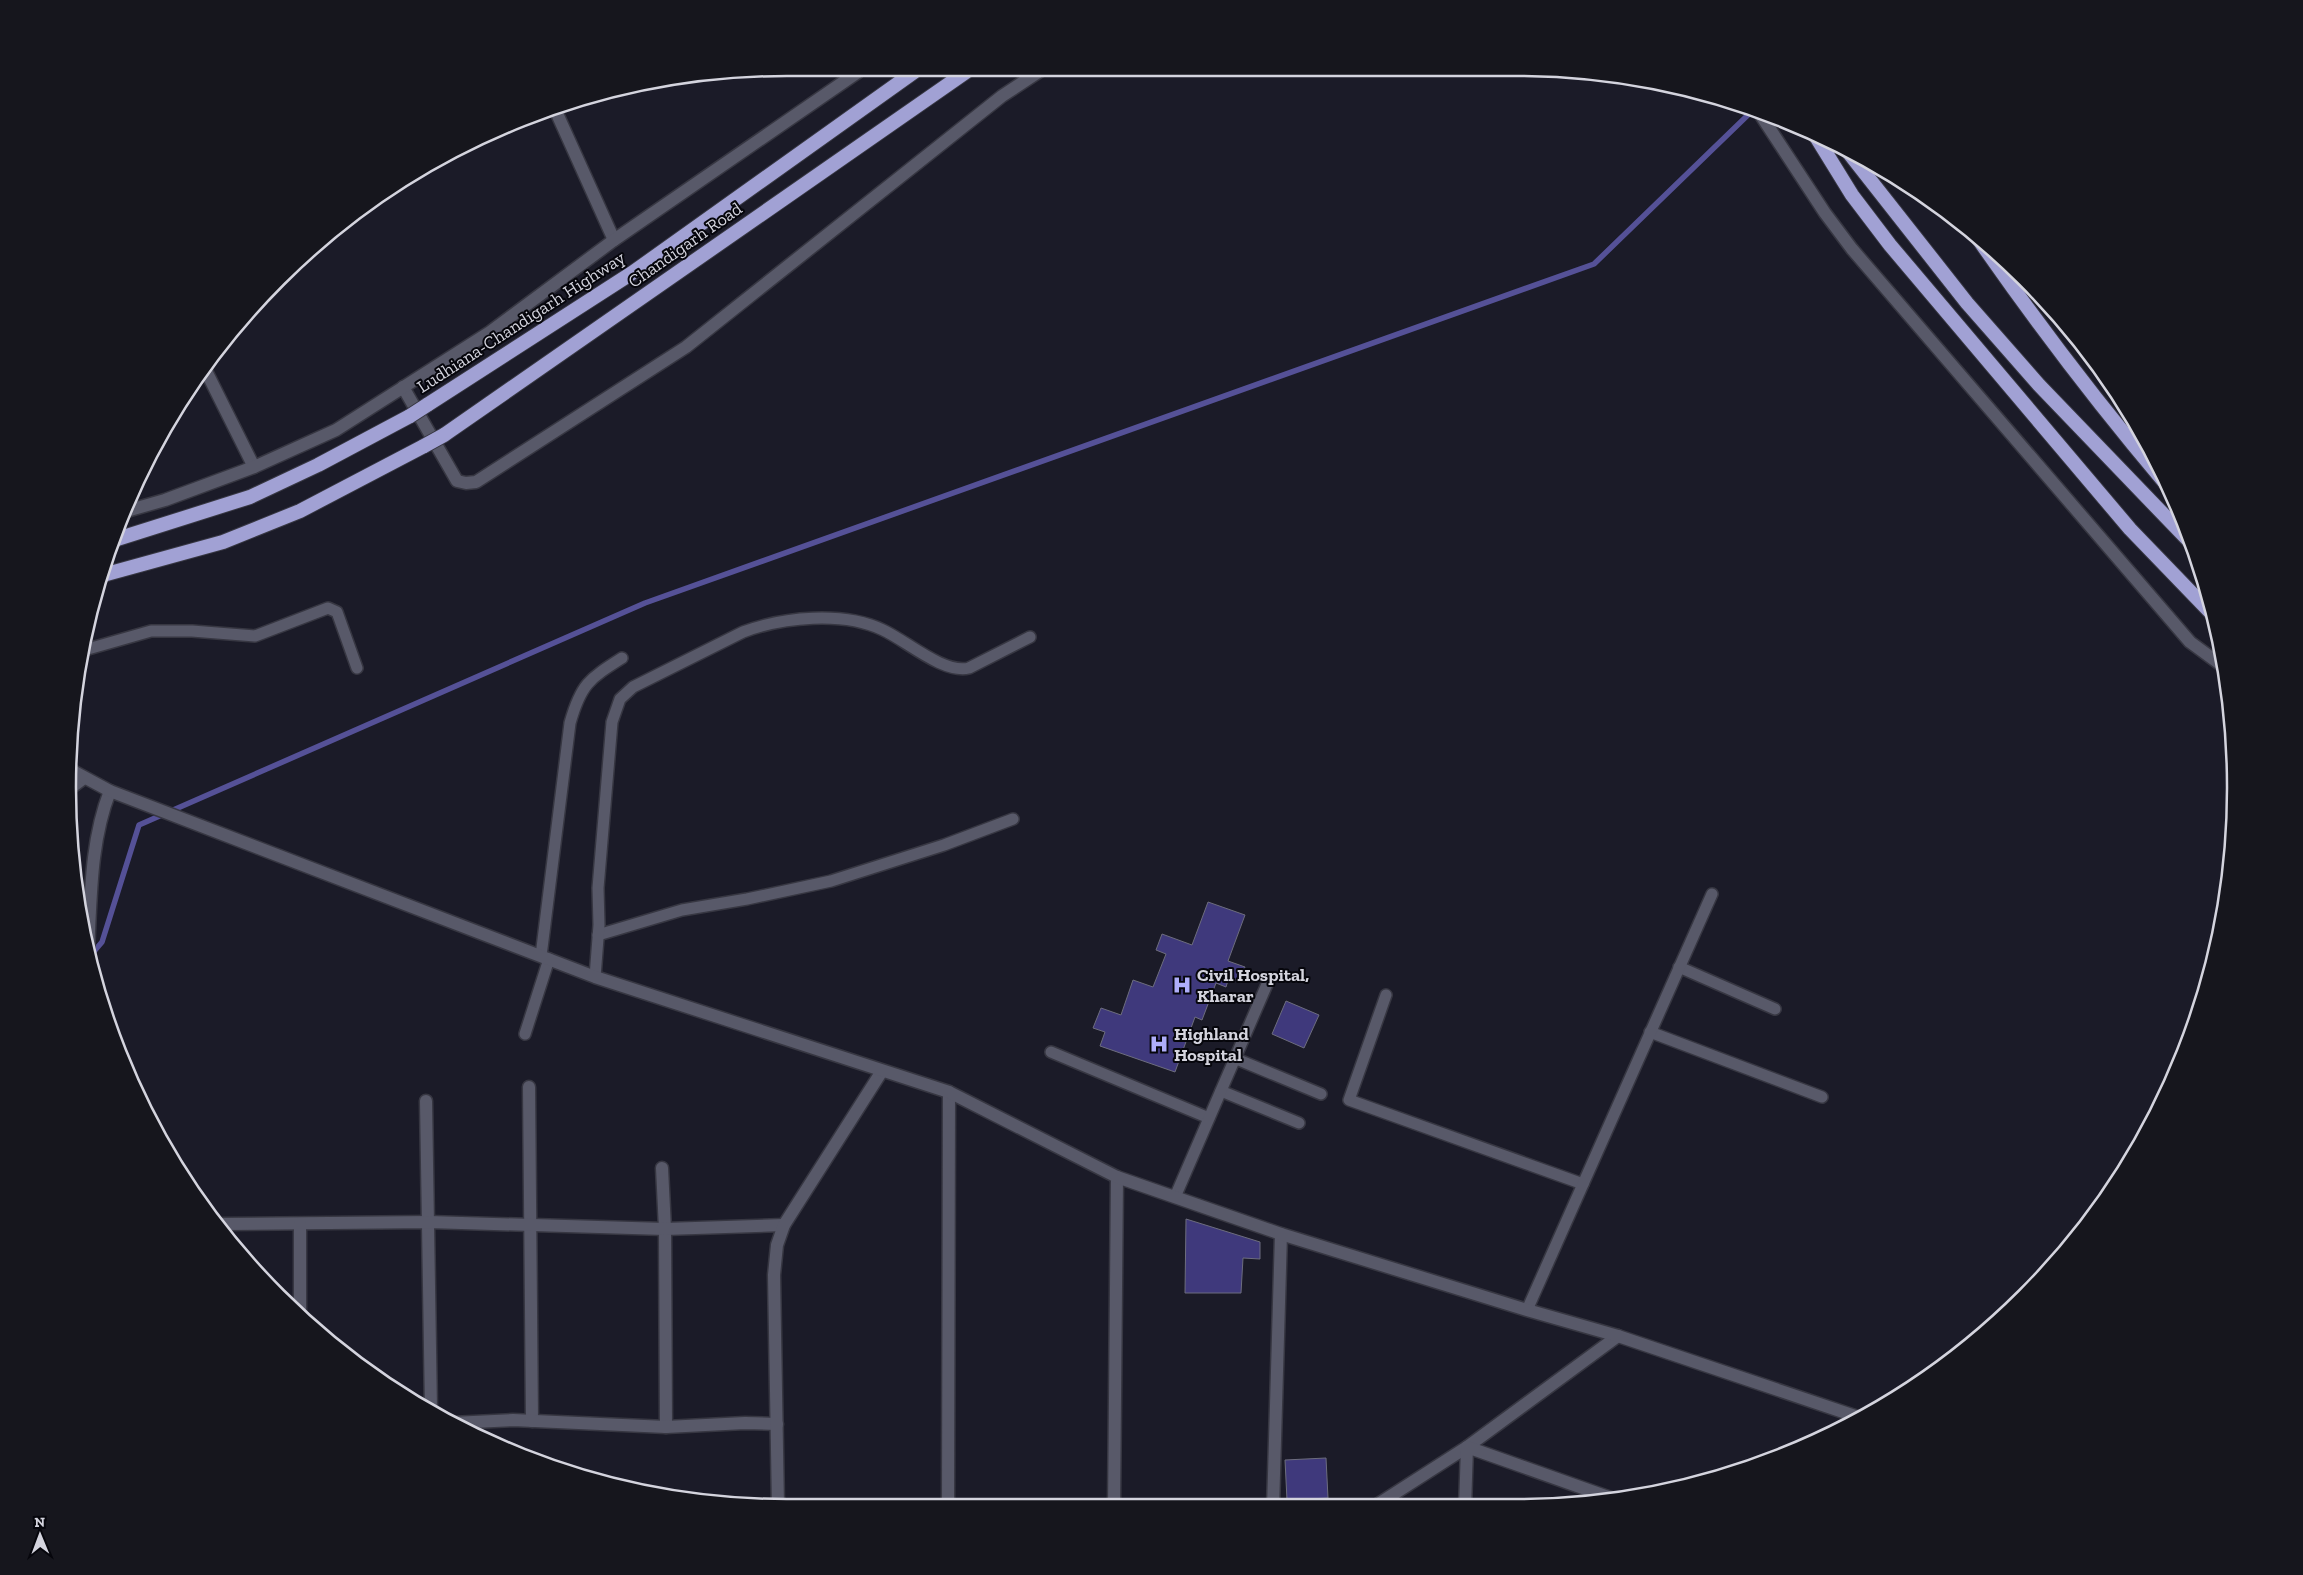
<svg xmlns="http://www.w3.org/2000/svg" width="2303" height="1575" viewBox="0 0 2303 1575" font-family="'Zilla Slab',serif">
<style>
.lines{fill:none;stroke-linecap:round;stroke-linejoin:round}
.stream{stroke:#555197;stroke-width:5.5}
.building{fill:#3f397c;stroke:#6d6d7e}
.service-casing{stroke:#373742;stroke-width:14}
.minor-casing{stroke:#373742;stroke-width:15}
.tertiary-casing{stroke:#373742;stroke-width:15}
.trunk-casing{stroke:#373742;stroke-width:16}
.service{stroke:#585969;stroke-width:11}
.minor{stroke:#585969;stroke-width:12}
.tertiary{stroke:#585969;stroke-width:12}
.trunk{stroke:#a1a1d4;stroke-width:14}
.trunk-bridge-casing{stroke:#373742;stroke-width:16;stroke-linecap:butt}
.trunk-bridge{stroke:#a1a1d4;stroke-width:14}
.labels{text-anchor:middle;stroke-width:4;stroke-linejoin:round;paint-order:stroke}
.street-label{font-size:18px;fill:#d4d4de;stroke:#06060c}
.poi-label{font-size:18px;font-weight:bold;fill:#d4d4de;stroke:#06060c;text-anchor:start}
.rim{fill:none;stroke:#d4d4de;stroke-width:2.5}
</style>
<rect width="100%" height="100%" fill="#1b1b28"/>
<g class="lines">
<path class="stream" d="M90 956 102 942 139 825 645 603 1594 264 1750 113"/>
</g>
<g class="building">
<path d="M1208 902 1245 915 1228 961 1245 967 1239 981 1229 977 1226 987 1216 983 1202 1020 1195 1017 1175 1072 1100 1046 1105 1032 1093 1028 1101 1008 1121 1015 1133 980 1153 987 1166 954 1156 950 1162 934 1192 945Z"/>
<path d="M1286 1001 1319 1015 1304 1048 1272 1034Z"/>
<path d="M1186 1219 1260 1242V1259L1243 1258 1241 1293H1185Z"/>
<path d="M1326 1458 1328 1498 1287 1500 1285 1460Z"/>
</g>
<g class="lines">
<g class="service-casing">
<g id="service">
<path d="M81 651 151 631H192L255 636 328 608 337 612 357 668"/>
<path d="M598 935 682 910 747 899 831 881 944 845 1013 819"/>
<path d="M541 956 570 723C581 684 589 679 622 658"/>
<path d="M1679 967 1775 1009"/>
<path d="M595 977 599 925 598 888 612 722 620 699 633 687 743 632C783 617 843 611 883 630 907 641 943 674 969 668L1030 637"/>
<path d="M1386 995 1349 1100 1583 1184"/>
<path d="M1650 1032 1822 1097"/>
<path d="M525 1034 549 959"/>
<path d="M1051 1052 1209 1118"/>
<path d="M1234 1058 1321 1094"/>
<path d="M1221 1091 1299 1123"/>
<path d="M1175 1197 1268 982"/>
<path d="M1527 1310 1712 894"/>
</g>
</g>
<g class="minor-casing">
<g id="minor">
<path d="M554 107 614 240"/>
<path d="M205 369 254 467"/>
<path d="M72 787 84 778"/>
<path d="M88 952C91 898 90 842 110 791"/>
<path d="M529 1087 532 1421"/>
<path d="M426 1101 431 1410"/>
<path d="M662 1168 665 1229 666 1427"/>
<path d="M223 1224 429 1222 665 1229 784 1225"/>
<path d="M300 1316V1224"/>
<path d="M452 1423 513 1420 666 1427 745 1423 777 1424"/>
<path d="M778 1507 774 1275 777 1245 784 1225 882 1071"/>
<path d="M948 1508 949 1092"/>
<path d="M1114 1508 1117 1177"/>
<path d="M1273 1508 1281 1234"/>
<path d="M1372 1508 1467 1447 1618 1336"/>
<path d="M1465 1508 1467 1447 1611 1498"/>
</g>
</g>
<g class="tertiary-casing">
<g id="tertiary">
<path d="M1762 117 1825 213 1852 249 2190 642 2224 667"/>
<path d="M403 387 457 481 466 483 476 482 686 347 1002 96 1040 71"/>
<path d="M123 512 165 500 254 467 336 430 490 332 614 240 858 72"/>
<path d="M71 770 110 791 595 977 949 1092 1117 1177 1281 1234 1527 1310 1618 1336 1858 1417"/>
</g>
</g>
<g class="trunk-casing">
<g id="trunk">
<path d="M1815 135 1852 195 1890 245 2130 529 2212 614"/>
<path d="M1845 148 1967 303 2039 385 2190 542"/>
<path d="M1977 237C2036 322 2099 405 2166 484"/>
<path d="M427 405 632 273 914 72"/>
<path d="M444 435 966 72"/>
<path d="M114 540 250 497 318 465 410 416"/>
<path d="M103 575 223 542 300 511 424 446"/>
</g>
</g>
<use href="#service" class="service"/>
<use href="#minor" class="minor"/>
<use href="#tertiary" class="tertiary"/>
<use href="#trunk" class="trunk"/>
<g class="trunk-bridge-casing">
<g id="trunk-bridge">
<path d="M410 416 427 405"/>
<path d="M424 446 444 435"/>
</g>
</g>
<use href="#trunk-bridge" class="trunk-bridge"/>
</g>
<defs>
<g id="hospital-bare" transform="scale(1.5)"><path d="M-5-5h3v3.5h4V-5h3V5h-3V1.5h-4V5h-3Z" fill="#afaefa" stroke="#06060c" stroke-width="2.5" paint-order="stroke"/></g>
</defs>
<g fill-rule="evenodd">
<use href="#hospital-bare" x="1182" y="985"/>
<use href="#hospital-bare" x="1159" y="1044"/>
</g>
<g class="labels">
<g class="street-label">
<text transform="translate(685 245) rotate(-35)" y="6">Chandigarh Road</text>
<text transform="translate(521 322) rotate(-33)" y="6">Ludhiana-Chandigarh Highway</text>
</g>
<g class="poi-label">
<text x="1197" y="981">Civil Hospital,<tspan x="1197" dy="21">Kharar</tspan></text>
<text x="1174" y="1040">Highland<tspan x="1174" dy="21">Hospital</tspan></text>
</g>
</g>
<path d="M0 0H2303V1575H0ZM787 76H1516A711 711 0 0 1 2227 787V788A711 711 0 0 1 1516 1499H787A711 711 0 0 1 76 788V787A711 711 0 0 1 787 76Z" fill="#16161d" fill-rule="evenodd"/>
<path class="rim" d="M787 76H1516A711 711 0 0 1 2227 787V788A711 711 0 0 1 1516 1499H787A711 711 0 0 1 76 788V787A711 711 0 0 1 787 76Z"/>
<g transform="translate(40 1535) rotate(359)" stroke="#06060c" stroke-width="4" paint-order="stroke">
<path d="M0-4L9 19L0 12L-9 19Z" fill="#d4d4de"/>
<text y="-8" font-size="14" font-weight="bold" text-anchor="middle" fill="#d4d4de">N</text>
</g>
</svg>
